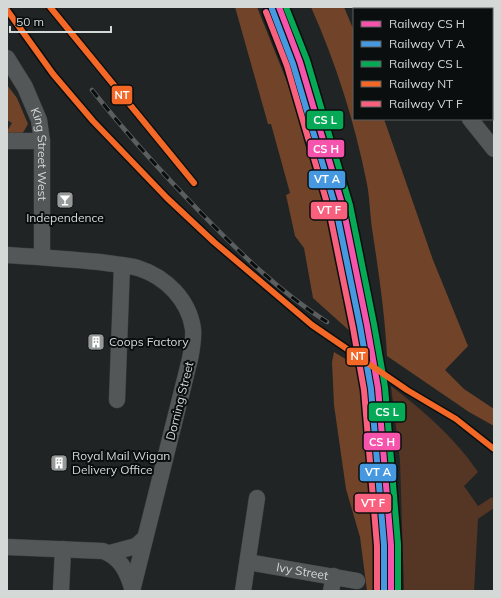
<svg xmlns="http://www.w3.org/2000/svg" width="501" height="598" viewBox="0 0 501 598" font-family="Mulish,sans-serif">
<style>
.green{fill:#553524}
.forest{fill:#714329}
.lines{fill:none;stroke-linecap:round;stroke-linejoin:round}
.minor-casing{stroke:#3a3e3e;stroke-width:17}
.minor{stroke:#545757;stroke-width:16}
.rail-casing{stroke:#5b5e5e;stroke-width:4.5}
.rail{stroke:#0a0e0e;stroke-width:3;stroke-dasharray:9;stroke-linecap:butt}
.rail-1-casing{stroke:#0a0e0e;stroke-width:9}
.rail-2-casing{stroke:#0a0e0e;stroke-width:9}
.rail-3-casing{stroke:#0a0e0e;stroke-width:9}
.rail-4-casing{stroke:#0a0e0e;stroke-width:9}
.rail-5-casing{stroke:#0a0e0e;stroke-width:9}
.rail-1{stroke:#f653ac;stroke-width:6}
.rail-2{stroke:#4699e1;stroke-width:6}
.rail-3{stroke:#06aa56;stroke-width:6}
.rail-4{stroke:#f36827;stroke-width:6}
.rail-5{stroke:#f8607d;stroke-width:6}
.labels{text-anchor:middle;stroke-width:4;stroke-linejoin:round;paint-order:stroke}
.street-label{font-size:12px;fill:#d4d9d8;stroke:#0a0e0e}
.poi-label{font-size:12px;fill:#d4d9d8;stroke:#0a0e0e;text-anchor:start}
.line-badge{stroke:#0a0e0e;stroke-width:1.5}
.badge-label{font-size:11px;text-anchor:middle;font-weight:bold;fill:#fff}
</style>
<rect width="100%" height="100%" fill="#202424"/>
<path class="green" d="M391 386C424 411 455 438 478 472L464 486 478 506 492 497 494 501V508L478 519 474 591H404L400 461Z"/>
<g class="forest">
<path d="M235 7H257L304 124 341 250 363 343 313 298 304 248 295 236 286 195 290 193 271 124H268Z"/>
<path d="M311 7H344L354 31V119H384L433 260 468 346 445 370 464 389 494 409V426L469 412 387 356C385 315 379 275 373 235 370 218 370 200 367 184 355 123 336 63 311 7Z"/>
<path d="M7 85 17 98 28 124 21 136H7V131L12 123 7 120Z"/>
<path d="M334 352 368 373C377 445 380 518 382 591H367L360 537 346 489 334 405 332 362Z"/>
</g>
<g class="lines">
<g class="minor-casing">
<g id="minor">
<path d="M403 7 404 9"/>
<path d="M452 9V7"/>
<path d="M492 45 494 44"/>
<path id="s1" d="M7 58 25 87 39 120 42 141V257"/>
<path d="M470 119 494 149"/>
<path d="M7 141H42"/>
<path d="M7 255C38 257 68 259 99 262 112 264 126 265 138 268 166 277 189 300 193 329 194 339 192 349 190 359L132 591"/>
<path d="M117 400 122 265"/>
<path d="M7 547 103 551C120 557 127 571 132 588"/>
<path d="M110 553 136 546 145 538"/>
<path id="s2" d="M248 562 357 581"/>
<path d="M61 591 63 549"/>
<path d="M243 591 257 498"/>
<path d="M331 591 334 576"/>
</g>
</g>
<use href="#minor" class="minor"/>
<g class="rail-casing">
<path id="rail" d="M92 90C126 133 164 175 203 215 242 255 280 292 327 322"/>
</g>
<use href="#rail" class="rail"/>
<g class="rail-1-casing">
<path id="rail-1" d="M279 7 300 62 343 207 367 325 378 388 391 545V591"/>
</g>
<g class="rail-2-casing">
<path id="rail-2" d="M272 9 293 64 336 209 360 326 371 389 384 545V591"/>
</g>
<g class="rail-3-casing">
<path id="rail-3" d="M286 7 307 60 350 205 374 324 385 387 398 544V591"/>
</g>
<g class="rail-4-casing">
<g id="rail-4">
<path d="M50 7 194 183"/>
<path d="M7 10 53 74 93 121 167 198 214 242 312 325 407 390 456 419 494 449"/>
</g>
</g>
<g class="rail-5-casing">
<path id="rail-5" d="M266 12 287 66 329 210 353 328 364 390 377 546V591"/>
</g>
<use href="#rail-1" class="rail-1"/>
<use href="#rail-2" class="rail-2"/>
<use href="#rail-3" class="rail-3"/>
<use href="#rail-4" class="rail-4"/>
<use href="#rail-5" class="rail-5"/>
</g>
<defs>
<g id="bar-square" transform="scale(0.9)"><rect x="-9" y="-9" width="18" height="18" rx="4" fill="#959a99" stroke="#0a0e0e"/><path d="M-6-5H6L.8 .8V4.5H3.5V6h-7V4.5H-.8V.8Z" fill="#fff"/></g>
<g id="building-square" transform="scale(0.9)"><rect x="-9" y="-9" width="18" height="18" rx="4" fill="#959a99" stroke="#0a0e0e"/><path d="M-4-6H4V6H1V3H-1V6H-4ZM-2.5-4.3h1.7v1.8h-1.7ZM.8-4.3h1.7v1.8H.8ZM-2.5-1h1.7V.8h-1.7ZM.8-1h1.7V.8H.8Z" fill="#fff"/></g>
</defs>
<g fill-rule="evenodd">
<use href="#bar-square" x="65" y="200"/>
<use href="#building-square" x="96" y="342"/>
<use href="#building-square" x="59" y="463"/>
</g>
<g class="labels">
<g class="street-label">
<text dy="4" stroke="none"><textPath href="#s1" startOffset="104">King Street West</textPath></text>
<text transform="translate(180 401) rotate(-76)" y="4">Dorning Street</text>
<text dy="4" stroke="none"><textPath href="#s2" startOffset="55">Ivy Street</textPath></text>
</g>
<g class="poi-label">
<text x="65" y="222" text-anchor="middle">Independence</text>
<text x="109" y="346">Coops Factory</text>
<text x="72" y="460">Royal Mail Wigan<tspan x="72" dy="14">Delivery Office</tspan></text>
</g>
</g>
<g class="line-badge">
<rect x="111" y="85" width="22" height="20" rx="4" fill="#f36827"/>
<rect x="306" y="110" width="38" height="20" rx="4" fill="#06aa56"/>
<rect x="307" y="139" width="38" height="19" rx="4" fill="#f653ac"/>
<rect x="308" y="170" width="38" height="19" rx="4" fill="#4699e1"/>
<rect x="310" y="201" width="38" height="19" rx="4" fill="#f8607d"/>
<rect x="346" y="347" width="23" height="19" rx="4" fill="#f36827"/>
<rect x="368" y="402" width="38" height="20" rx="4" fill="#06aa56"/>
<rect x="363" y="432" width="38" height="19" rx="4" fill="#f653ac"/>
<rect x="359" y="463" width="38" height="19" rx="4" fill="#4699e1"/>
<rect x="354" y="493" width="38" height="20" rx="4" fill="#f8607d"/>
</g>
<g class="badge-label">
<text x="122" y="99">NT</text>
<text x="325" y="124">CS L</text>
<text x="326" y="153">CS H</text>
<text x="327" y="183">VT A</text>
<text x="329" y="214">VT F</text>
<text x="358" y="360">NT</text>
<text x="387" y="416">CS L</text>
<text x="382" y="446">CS H</text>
<text x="378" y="476">VT A</text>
<text x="373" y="507">VT F</text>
</g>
<rect width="501" height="598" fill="none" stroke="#d4d9d8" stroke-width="16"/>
<rect x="353" y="8" width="140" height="112" fill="#0a0e0e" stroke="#5b5f5f"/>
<rect x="361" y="21" width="20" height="6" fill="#f653ac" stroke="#5b5f5f"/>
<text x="389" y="28" font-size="12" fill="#d4d9d8">Railway CS H</text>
<rect x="361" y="41" width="20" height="6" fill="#4699e1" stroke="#5b5f5f"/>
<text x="389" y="48" font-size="12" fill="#d4d9d8">Railway VT A</text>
<rect x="361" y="61" width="20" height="6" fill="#06aa56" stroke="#5b5f5f"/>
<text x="389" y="68" font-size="12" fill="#d4d9d8">Railway CS L</text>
<rect x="361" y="81" width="20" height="6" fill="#f36827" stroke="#5b5f5f"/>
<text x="389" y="88" font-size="12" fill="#d4d9d8">Railway NT</text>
<rect x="361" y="101" width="20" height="6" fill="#f8607d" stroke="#5b5f5f"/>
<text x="389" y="108" font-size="12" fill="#d4d9d8">Railway VT F</text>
<path d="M10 26v6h101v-6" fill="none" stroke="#d4d9d8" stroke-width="2"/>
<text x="16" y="26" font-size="12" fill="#d4d9d8" stroke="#0a0e0e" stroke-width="3" paint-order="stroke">50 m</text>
</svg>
